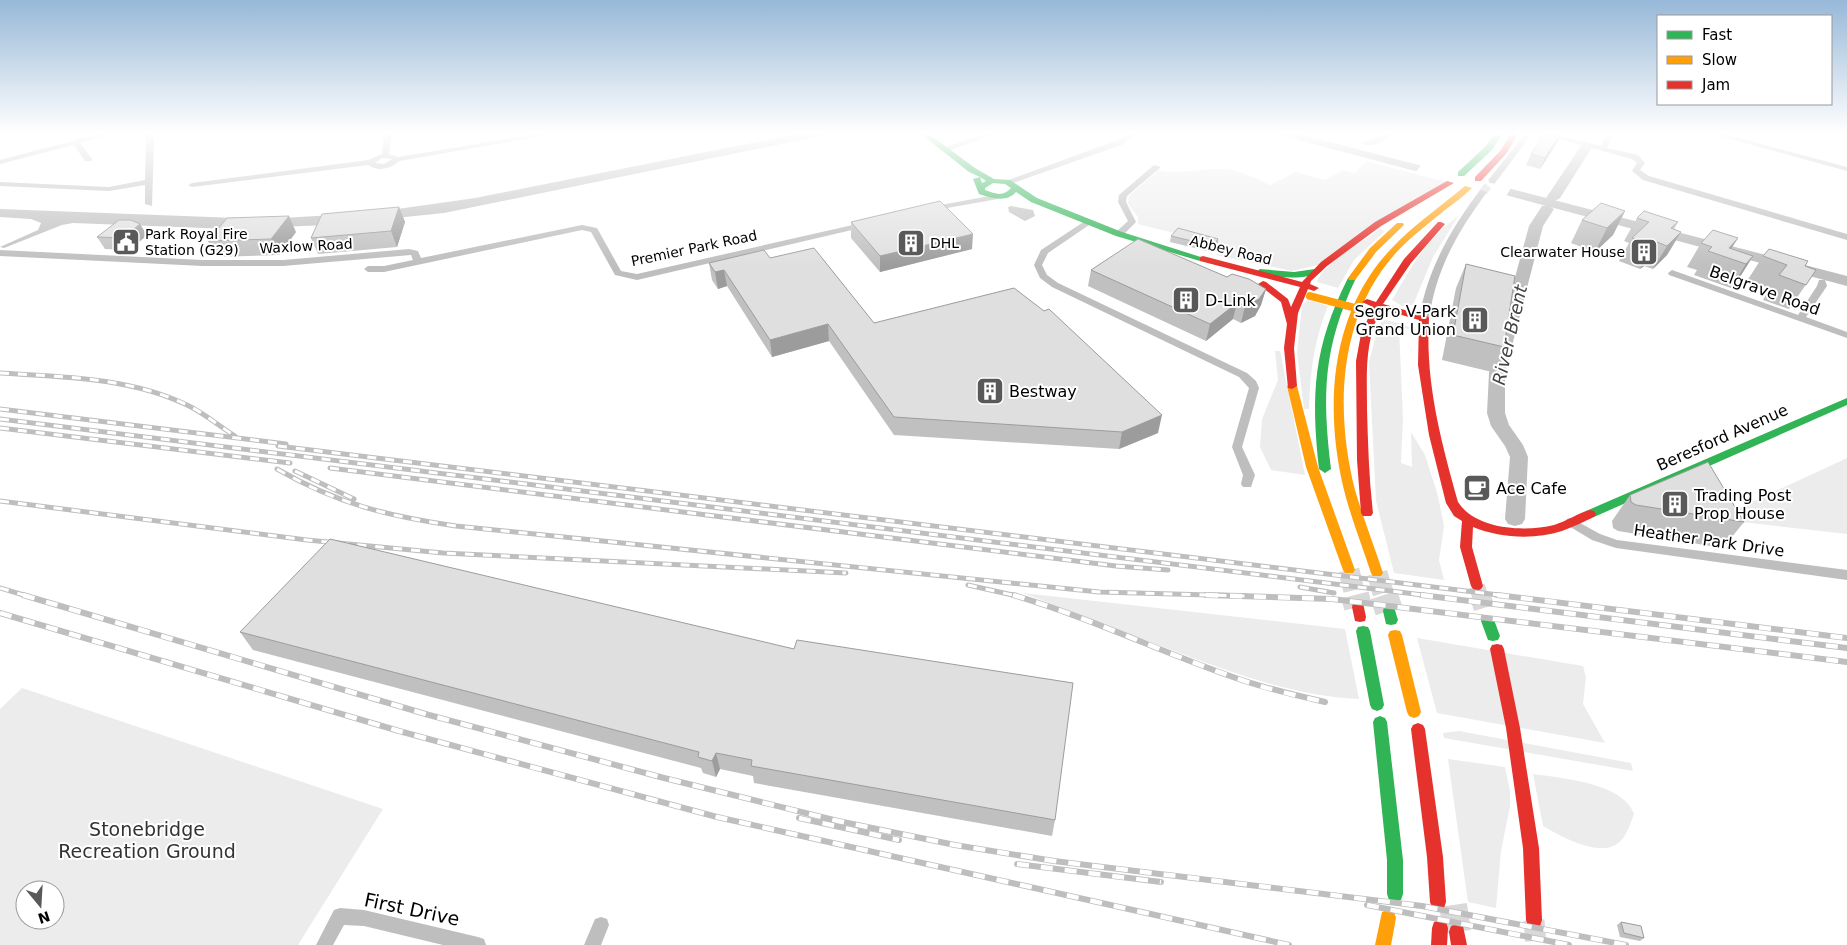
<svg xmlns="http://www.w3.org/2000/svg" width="1847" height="945" viewBox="0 0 1847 945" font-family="'DejaVu Sans',sans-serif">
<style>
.green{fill:#ececec;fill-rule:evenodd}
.water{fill:#bfbfbf}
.pier{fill:#fff}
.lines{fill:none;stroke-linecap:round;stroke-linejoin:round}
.river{fill:#bfbfbf;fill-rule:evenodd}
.street-tunnel{stroke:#d9d9d9;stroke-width:8;stroke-dasharray:8 4.5;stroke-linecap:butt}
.secondary-tunnel-far1{stroke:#d9d9d9;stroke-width:16;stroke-dasharray:16 8;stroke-linecap:butt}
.secondary-tunnel{stroke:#d9d9d9;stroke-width:21;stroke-dasharray:21 11;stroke-linecap:butt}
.highway-tunnel-far1{stroke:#d9d9d9;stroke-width:21;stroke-dasharray:21 11;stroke-linecap:butt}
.highway-tunnel{stroke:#d9d9d9;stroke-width:28;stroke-dasharray:28 14;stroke-linecap:butt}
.street{fill:#bebebe;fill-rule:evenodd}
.fast{fill:#30b455;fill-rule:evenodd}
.slow{fill:#ff9f0a;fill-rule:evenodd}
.jam{fill:#e5322d;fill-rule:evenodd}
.rail-far1-casing{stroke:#bebebe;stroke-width:5}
.rail-casing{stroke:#bebebe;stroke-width:6}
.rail-far1{stroke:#fff;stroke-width:3;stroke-dasharray:9;stroke-linecap:butt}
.rail{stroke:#fff;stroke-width:4.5;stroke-dasharray:12;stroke-linecap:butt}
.slow-bridge{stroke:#ff9f0a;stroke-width:8}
.wall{fill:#c0c0c0}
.shaded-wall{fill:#9c9c9c}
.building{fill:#dfdfdf;stroke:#9c9c9c}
.labels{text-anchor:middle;stroke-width:4;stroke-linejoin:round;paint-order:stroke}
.far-poi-label{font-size:14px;fill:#000;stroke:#fff;text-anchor:start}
.far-street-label{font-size:14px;fill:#000;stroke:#fff}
.street-label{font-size:16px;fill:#000;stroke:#fff}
.poi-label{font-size:16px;fill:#000;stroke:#fff;text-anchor:start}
.water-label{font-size:18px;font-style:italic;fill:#444;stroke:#fff}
.near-park-label{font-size:19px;fill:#333;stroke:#fff}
.near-street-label{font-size:19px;fill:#000;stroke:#fff}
</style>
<rect width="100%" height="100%" fill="#fff"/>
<g class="green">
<path d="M1366 161 1450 183 1322 264 1292 271 1216 255 1222 245 1138 224V217L1128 204 1129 196 1159 170C1181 176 1203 167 1225 169 1240 170 1256 179 1270 185L1296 172 1325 180 1343 170 1355 173Z"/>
<path d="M1459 215 1433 257 1413 305 1402 306 1392 300C1414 262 1424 243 1459 215Z"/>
<path d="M1380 229 1385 231 1354 260 1338 288 1317 282C1322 264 1364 241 1380 229Z"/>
<path d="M1308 300 1328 306C1314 340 1310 373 1309 409H1304L1297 352 1302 305Z"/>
<path d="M1385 320 1403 324 1412 329 1399 328 1403 418 1401 463 1412 467 1411 432 1425 455 1438 496 1444 526 1439 560 1444 580 1394 573 1376 501 1369 362 1379 324Z"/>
<path d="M1275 351H1280L1305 475 1271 470 1260 447 1262 419 1278 380Z"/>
<path d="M1847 458V534L1733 521 1728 513Z"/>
<path d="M1023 593 1345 629 1359 699C1293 696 1230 672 1169 649 1120 630 1072 612 1023 593Z"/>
<path d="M1417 638 1583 666 1586 677 1583 704 1605 743 1437 713Z"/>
<path d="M22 688 383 809 298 945H0V709ZM25 890H55V920H25Z"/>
<path d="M1459 731 1631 763 1633 771 1444 738 1443 733Z"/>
<path d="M1448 759 1505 767 1510 791V806L1501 851 1496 908 1468 902Z"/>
<path d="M1533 774C1561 778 1624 783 1634 814 1630 824 1627 837 1617 844 1598 857 1560 836 1543 826Z"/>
</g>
<g class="water">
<path d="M796 134H830L444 213 327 225 231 229 73 223 62 225 4 248 0 247 38 230 41 223 31 219 0 217V209L264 219 369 213 475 198Z"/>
<path d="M1276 134H1299L1847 276V286Z"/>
<path d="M1011 206 1033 210 1035 216 1025 221 1009 212 1008 207Z"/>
</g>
<path class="pier" d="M1422 164 1443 170 1511 188 1505 198 1415 173Z"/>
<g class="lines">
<g class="river">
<path d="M1587 142 1593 146 1560 198 1553 202 1548 201 1546 198 1583 143Z"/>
<path d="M1547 205 1554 209 1543 226 1505 373V413L1509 425 1523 445 1528 457 1525 519 1522 524 1515 526 1508 524 1505 519 1510 457 1505 446 1491 426 1487 413 1489 373 1529 226 1542 206Z"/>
</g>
<path class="street-tunnel" d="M1483 192 1492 181"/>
<path class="secondary-tunnel-far1" d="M1477 586 1480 596"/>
<g class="secondary-tunnel">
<path d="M1480 595 1484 608"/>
<path d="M1534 920 1536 945"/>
</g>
<g class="highway-tunnel-far1">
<path d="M1349 570 1355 596"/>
<path d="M1377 573 1384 596"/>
</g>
<g class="highway-tunnel">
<path d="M1355 595 1358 607"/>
<path d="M1384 595 1389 611"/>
<path d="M1453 905 1457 932"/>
</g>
<g class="street">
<path d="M98 134H110L80 143 92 159 91 161H85L74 145 0 164V160Z"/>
<path d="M144 134H152L154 140 152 206 145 204V185L109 191 0 186V182L109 187 145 180 146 140Z"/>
<path d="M384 134H392L389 154 398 157 537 134H555L399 161C391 169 378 172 368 165L192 187 188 185 192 183 368 160 382 154ZM382 158 392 159 384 164 375 163Z"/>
<path d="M984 134H995L948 151 941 149Z"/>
<path d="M1127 134H1135L1124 144 1010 184 1003 182 1118 140Z"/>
<path d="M1385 134H1394C1386 140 1371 149 1361 143Z"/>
<path d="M1525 134H1532L1495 183H1489V179Z"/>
<path d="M1541 134H1553L1601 146 1606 134H1614L1607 148 1638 155 1645 163 1640 170 1649 176 1847 234V240L1643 180 1632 171 1637 163 1632 159Z"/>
<path d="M1712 134H1724L1847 167V171Z"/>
<path d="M1154 165 1161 167 1127 196 1126 202 1136 222 1122 236H1116V232L1128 221 1118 202 1119 195Z"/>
<path d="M1480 190 1487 192C1457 233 1437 267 1429 318L1424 321 1421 320 1419 318C1428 269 1450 230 1480 190Z"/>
<path d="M995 195 999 197 998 199 930 211 926 209 930 207Z"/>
<path d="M1085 221H1088L1092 223 1048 253 1042 265 1047 275 1058 283 1247 373 1256 381 1259 388 1242 447 1255 475 1251 487H1243L1241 484 1243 475 1232 447 1249 388 1239 377 1052 287 1040 278 1034 265 1041 250Z"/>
<path d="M866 222H869V226L637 280 615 275 591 232 582 230 384 272H368L364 269 368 266H384L413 260 411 255 283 266H203L0 256V250L203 260H283L409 249 418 251 421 258 582 225 597 228 621 271 637 274Z"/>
<path d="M1672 270 1798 315 1817 286 1819 280H1825L1827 286 1806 317 1847 332V338L1669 275 1668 273Z"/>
<path d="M1571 518 1600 534 1617 540 1847 570V580L1616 548 1592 540 1567 525 1565 522 1567 519Z"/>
<path d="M340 908 364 910 478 937 484 939 486 945H443L364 926 344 925 333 945H316L334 910Z"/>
<path d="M601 917 607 919 609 925 601 945H584L595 919Z"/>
</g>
<g class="fast">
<path d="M921 134H929L975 168 994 179 1010 180 1037 198 1122 232 1207 259 1206 261H1200L1116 236 1031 202 1016 192C1006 203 992 198 979 194L973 179 980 177 969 172ZM980 177 986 181 982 183ZM993 183 1005 184 1011 188C1003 197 996 194 985 190V188Z"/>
<path d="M1494 134 1501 136 1492 150 1464 176H1458V172L1486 146Z"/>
<path d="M1260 269 1294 272 1315 269 1319 272C1308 281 1271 277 1257 274L1256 272Z"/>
<path d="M1352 275 1356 278C1323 348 1322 393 1331 469L1325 473 1319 469C1311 393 1313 348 1348 278Z"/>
<path d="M1847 398V405L1594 517H1586L1584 514 1586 511Z"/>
<path d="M1389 606 1394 607 1398 620 1396 624 1391 625 1386 624 1383 611 1384 607Z"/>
<path d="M1488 616 1493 617 1500 636 1498 640 1493 641 1488 640 1481 621 1483 617Z"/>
<path d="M1363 626 1368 627 1370 631 1384 705 1382 709 1377 711 1372 709 1370 705 1356 631 1358 627Z"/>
<path d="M1380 716 1385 718 1387 722 1403 860V894L1401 900 1395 902 1389 900 1387 894V860L1373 722 1375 718Z"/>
</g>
<g class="slow">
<path d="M1465 186 1472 188C1464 196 1454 203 1445 210 1428 224 1409 238 1394 255 1338 319 1335 411 1355 490 1363 518 1374 545 1383 573L1381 576H1373L1371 573C1362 545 1351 518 1344 490 1324 408 1330 314 1390 250 1412 226 1440 207 1465 186Z"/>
<path d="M1397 223H1403L1404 225 1376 252 1355 280H1349L1348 278 1370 248Z"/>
<path d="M1292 383 1297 386 1318 467 1355 570 1353 573H1345L1343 570 1306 467 1287 386Z"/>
<path d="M1395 630 1400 631 1402 635 1421 712 1419 716 1414 718 1409 716 1407 712 1388 635 1390 631Z"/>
<path d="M1388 910 1394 912 1396 918 1391 945H1375L1382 912Z"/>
</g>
<g class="jam">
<path d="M1511 134H1518L1506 154 1481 181H1475V177L1500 151Z"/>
<path d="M1447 181 1454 183 1381 226 1327 266 1311 281 1310 284 1319 288 1314 291 1308 289 1298 313 1294 348 1297 386 1292 389 1288 388 1284 348 1287 324 1281 302 1258 284 1263 281 1266 282 1288 299 1291 307 1300 287 1200 261V257L1203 256 1302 282 1321 262 1375 222Z"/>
<path d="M1438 222H1441L1445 224 1411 263 1383 304 1427 316 1429 318C1425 382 1441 441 1458 502 1476 530 1525 532 1554 525 1567 521 1578 513 1590 510L1594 511 1596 514 1594 517C1583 522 1573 527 1562 531 1534 540 1500 538 1473 527L1472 547 1483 586 1481 589 1477 591 1473 589 1471 586 1460 547 1462 521 1454 516 1446 503 1429 435 1418 365 1419 320 1381 309C1364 344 1367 372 1367 410 1368 444 1369 479 1373 513L1371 516H1363L1361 513 1357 460 1356 361 1361 334 1373 307 1362 302 1367 299 1376 302 1404 259Z"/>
<path d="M1358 602 1363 603 1366 617 1365 621 1360 622 1355 621 1352 607 1353 603Z"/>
<path d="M1497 644 1502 645 1504 649 1520 728 1539 848 1542 920 1540 926 1534 928 1528 926 1526 920 1523 848 1506 728 1490 649 1492 645Z"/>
<path d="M1418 723 1423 725 1425 729 1443 857 1446 902 1444 908 1438 910 1432 908 1430 902 1427 857 1411 729 1413 725Z"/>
<path d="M1440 920 1446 922 1448 928 1447 945H1431L1432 928 1434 922Z"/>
<path d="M1457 924 1463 926 1467 945H1451L1449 932 1451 926Z"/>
</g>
<g class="rail-far1-casing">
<g id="rail-far1">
<path d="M0 373C63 377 129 377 187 405 204 413 219 426 235 436"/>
<path d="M0 409 286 444"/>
<path d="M0 419 1431 596"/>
<path d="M0 428 290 463"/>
<path d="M278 446 1507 596"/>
<path d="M330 468 1116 566 1168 570"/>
<path d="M277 469C338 504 387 516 456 526L1099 592 1247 596"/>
<path d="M295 471 354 499"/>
<path d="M0 501 307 540 443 553 846 573"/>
<path d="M968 585 1017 596"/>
<path d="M1300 587 1334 593"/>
<path d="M0 588 27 596"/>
</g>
</g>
<g class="rail-casing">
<g id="rail">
<path d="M23 595 429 715 664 778 838 821 955 845 1054 861 1422 906 1626 945"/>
<path d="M1013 595C1088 617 1159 651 1233 677 1263 688 1294 695 1325 702"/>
<path d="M1206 595 1332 599 1847 662"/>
<path d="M1421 595 1847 648"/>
<path d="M1497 595 1847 638"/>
<path d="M0 613 399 731 717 817 1289 945"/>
<path d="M799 818 899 840"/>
<path d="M1017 864 1161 882"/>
<path d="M1367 905 1569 945"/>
</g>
</g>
<use href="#rail-far1" class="rail-far1"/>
<use href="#rail" class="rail"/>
<path class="slow-bridge" d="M1310 296 1363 310"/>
</g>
<g class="wall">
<path d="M1558 141 1540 169 1526 165 1531 154Z"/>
<path d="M399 207 405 222 397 247 318 254 311 238Z"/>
<path d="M1625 211 1613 235 1595 252 1571 243 1582 220Z"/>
<path d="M1637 218 1678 222 1674 229 1681 232 1667 255 1653 269 1644 266 1640 269 1619 261 1629 243 1624 241Z"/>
<path d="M851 222 972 249 880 272 851 238Z"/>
<path d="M296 232 279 255 216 257 208 241Z"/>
<path d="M147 235 130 250 105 249 97 237Z"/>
<path d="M1171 236 1218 239 1217 245 1211 252 1170 242Z"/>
<path d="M1738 238 1731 249 1753 256 1738 280 1731 288 1694 275 1697 270 1687 267 1701 243Z"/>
<path d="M1763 256 1805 266 1816 270 1789 309 1763 300 1770 288 1747 281Z"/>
<path d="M770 258 874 323 1158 433 1119 449 894 435 829 341 772 357 727 286 718 289 712 280 709 263Z"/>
<path d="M1466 264 1504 347 1492 372 1442 360 1456 288Z"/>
<path d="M1091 270 1227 277 1266 289 1261 305 1255 316 1241 323 1233 319 1206 341 1088 286Z"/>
<path d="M1630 495 1744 522 1723 548 1618 531 1613 528 1612 521Z"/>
<path d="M240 632 1055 820 1052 836 754 783 753 776 720 769 716 777 703 773 701 768 253 650Z"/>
<path d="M1621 922 1644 938 1640 941 1620 937 1617 925Z"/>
</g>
<g class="shaded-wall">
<path d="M1560 134 1558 141 1540 169 1545 158Z"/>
<path d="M399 207 405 222 397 247 391 231Z"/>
<path d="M1625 211 1613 235 1595 252 1607 228Z"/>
<path d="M289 216 296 232 279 255 271 239Z"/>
<path d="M140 224 147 235 130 250 123 238Z"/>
<path d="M1681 232 1667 255 1653 269 1667 246Z"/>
<path d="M973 234 972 249 880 272V256Z"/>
<path d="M1738 238 1726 257 1729 248Z"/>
<path d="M1218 239 1217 245 1211 252 1213 246Z"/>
<path d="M1657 242 1644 266 1640 269 1654 245Z"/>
<path d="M1753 256 1738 280 1731 288 1746 264Z"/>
<path d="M724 270 727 286 718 289 715 272Z"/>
<path d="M1266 289 1261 305 1255 316 1241 323 1245 306Z"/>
<path d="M1237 303 1233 319 1206 341 1210 324Z"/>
<path d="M828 324 829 341 772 357 770 340Z"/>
<path d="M1162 415 1158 433 1119 449 1122 432Z"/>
<path d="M716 753 720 769 716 777 712 761Z"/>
</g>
<g class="building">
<path d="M1544 134H1560L1545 158 1531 154Z"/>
<path d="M940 201 973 234 880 256 851 222Z"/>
<path d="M1601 203 1625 211 1607 228 1582 220Z"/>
<path d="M399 207 391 231 311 238 322 214Z"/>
<path d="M1644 211 1678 222 1671 228 1681 232 1667 246 1657 242 1654 245 1632 238 1649 222 1637 218Z"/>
<path d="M289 216 271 239 208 241 227 218Z"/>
<path d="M119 220H131L140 224 123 238 97 237Z"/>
<path d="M1178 228 1218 239 1213 246 1171 236Z"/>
<path d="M1713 230 1738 238 1729 248 1753 256 1746 264 1708 251 1712 247 1701 243Z"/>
<path d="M1138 239 1227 277 1232 274 1249 279 1266 289 1259 299 1245 306 1237 303 1210 324 1091 270Z"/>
<path d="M814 248 874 323 1014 288 1044 311 1049 309 1162 415 1122 432 894 417 828 324 770 340 724 270 715 272 709 263 764 250 770 258Z"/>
<path d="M1769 249 1808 261 1805 266 1816 270 1806 285 1779 275 1787 265 1763 256Z"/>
<path d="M1466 264 1515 276 1504 347 1453 335Z"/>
<path d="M1708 462 1744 522 1636 505 1631 502 1630 495Z"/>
<path d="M330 539 794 649 797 640 1073 683 1055 820 751 766 752 760 716 753 712 761 698 757 699 752 240 632Z"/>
<path d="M1621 922 1641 926 1644 938 1624 933Z"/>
</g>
<linearGradient id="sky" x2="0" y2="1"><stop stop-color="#97b8d8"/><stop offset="0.5" stop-color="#fff"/><stop offset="1" stop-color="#fff" stop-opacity="0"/></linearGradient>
<rect width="1847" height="266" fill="url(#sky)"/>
<defs>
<g id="civic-square" transform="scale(1.4375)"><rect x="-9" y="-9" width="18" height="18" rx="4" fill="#595959" stroke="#fff"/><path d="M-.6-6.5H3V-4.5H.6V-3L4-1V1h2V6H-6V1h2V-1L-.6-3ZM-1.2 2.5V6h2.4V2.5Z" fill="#fff"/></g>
<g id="building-square" transform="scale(1.4375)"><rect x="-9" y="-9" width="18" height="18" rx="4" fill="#595959" stroke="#fff"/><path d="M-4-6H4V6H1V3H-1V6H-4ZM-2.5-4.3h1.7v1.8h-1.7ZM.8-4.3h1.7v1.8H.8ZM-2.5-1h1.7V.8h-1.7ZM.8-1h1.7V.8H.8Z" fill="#fff"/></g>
<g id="cafe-square" transform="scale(1.4375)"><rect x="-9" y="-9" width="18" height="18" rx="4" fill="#595959" stroke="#fff"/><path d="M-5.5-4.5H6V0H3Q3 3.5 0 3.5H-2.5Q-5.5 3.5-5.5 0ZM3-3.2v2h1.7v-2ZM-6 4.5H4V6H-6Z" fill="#fff"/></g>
</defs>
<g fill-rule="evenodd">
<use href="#civic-square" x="126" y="242"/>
<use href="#building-square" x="911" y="243"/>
<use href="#building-square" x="1644" y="252"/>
<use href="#building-square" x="1186" y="300"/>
<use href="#building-square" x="1475" y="320"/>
<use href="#building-square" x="990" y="391"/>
<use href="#cafe-square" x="1477" y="488"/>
<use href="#building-square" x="1675" y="504"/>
</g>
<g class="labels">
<g class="far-poi-label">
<text x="145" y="239">Park Royal Fire<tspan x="145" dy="16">Station (G29)</tspan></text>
<text x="930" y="248">DHL</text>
<text x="1625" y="257" text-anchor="end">Clearwater House</text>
</g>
<g class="far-street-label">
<text transform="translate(306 246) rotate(-3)" y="5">Waxlow Road</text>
<text transform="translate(694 248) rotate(-12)" y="5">Premier Park Road</text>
<text transform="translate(1231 250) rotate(14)" y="5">Abbey Road</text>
</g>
<g class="street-label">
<text transform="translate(1765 290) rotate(20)" y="6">Belgrave Road</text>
<text transform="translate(1722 437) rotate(-24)" y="6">Beresford Avenue</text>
<text transform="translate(1709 540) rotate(8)" y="6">Heather Park Drive</text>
</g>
<g class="poi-label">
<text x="1205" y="306">D-Link</text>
<text x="1456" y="317" text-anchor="end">Segro V-Park<tspan x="1456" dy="18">Grand Union</tspan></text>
<text x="1009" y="397">Bestway</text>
<text x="1496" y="494">Ace Cafe</text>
<text x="1694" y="501">Trading Post<tspan x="1694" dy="18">Prop House</tspan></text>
</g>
<g class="water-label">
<text transform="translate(1510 335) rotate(-77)" y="6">River Brent</text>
</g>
<g class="near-park-label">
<text x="147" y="836">Stonebridge<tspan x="147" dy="22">Recreation Ground</tspan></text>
</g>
<g class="near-street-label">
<text transform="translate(412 909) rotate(12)" y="7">First Drive</text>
</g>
</g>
<rect x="1657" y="15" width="175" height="90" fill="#ffffff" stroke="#999999"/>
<rect x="1667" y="31" width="25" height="8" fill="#30b455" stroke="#999999"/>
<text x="1702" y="40" font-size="15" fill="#000000">Fast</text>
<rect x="1667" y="56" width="25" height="8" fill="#ff9f0a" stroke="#999999"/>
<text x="1702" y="65" font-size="15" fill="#000000">Slow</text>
<rect x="1667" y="81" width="25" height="8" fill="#e5322d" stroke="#999999"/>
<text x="1702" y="90" font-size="15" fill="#000000">Jam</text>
<g transform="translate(40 905) rotate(162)"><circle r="24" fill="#ffffff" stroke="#999999"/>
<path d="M0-4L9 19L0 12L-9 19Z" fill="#595959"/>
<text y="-8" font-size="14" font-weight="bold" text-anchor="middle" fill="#000000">N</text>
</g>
</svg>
